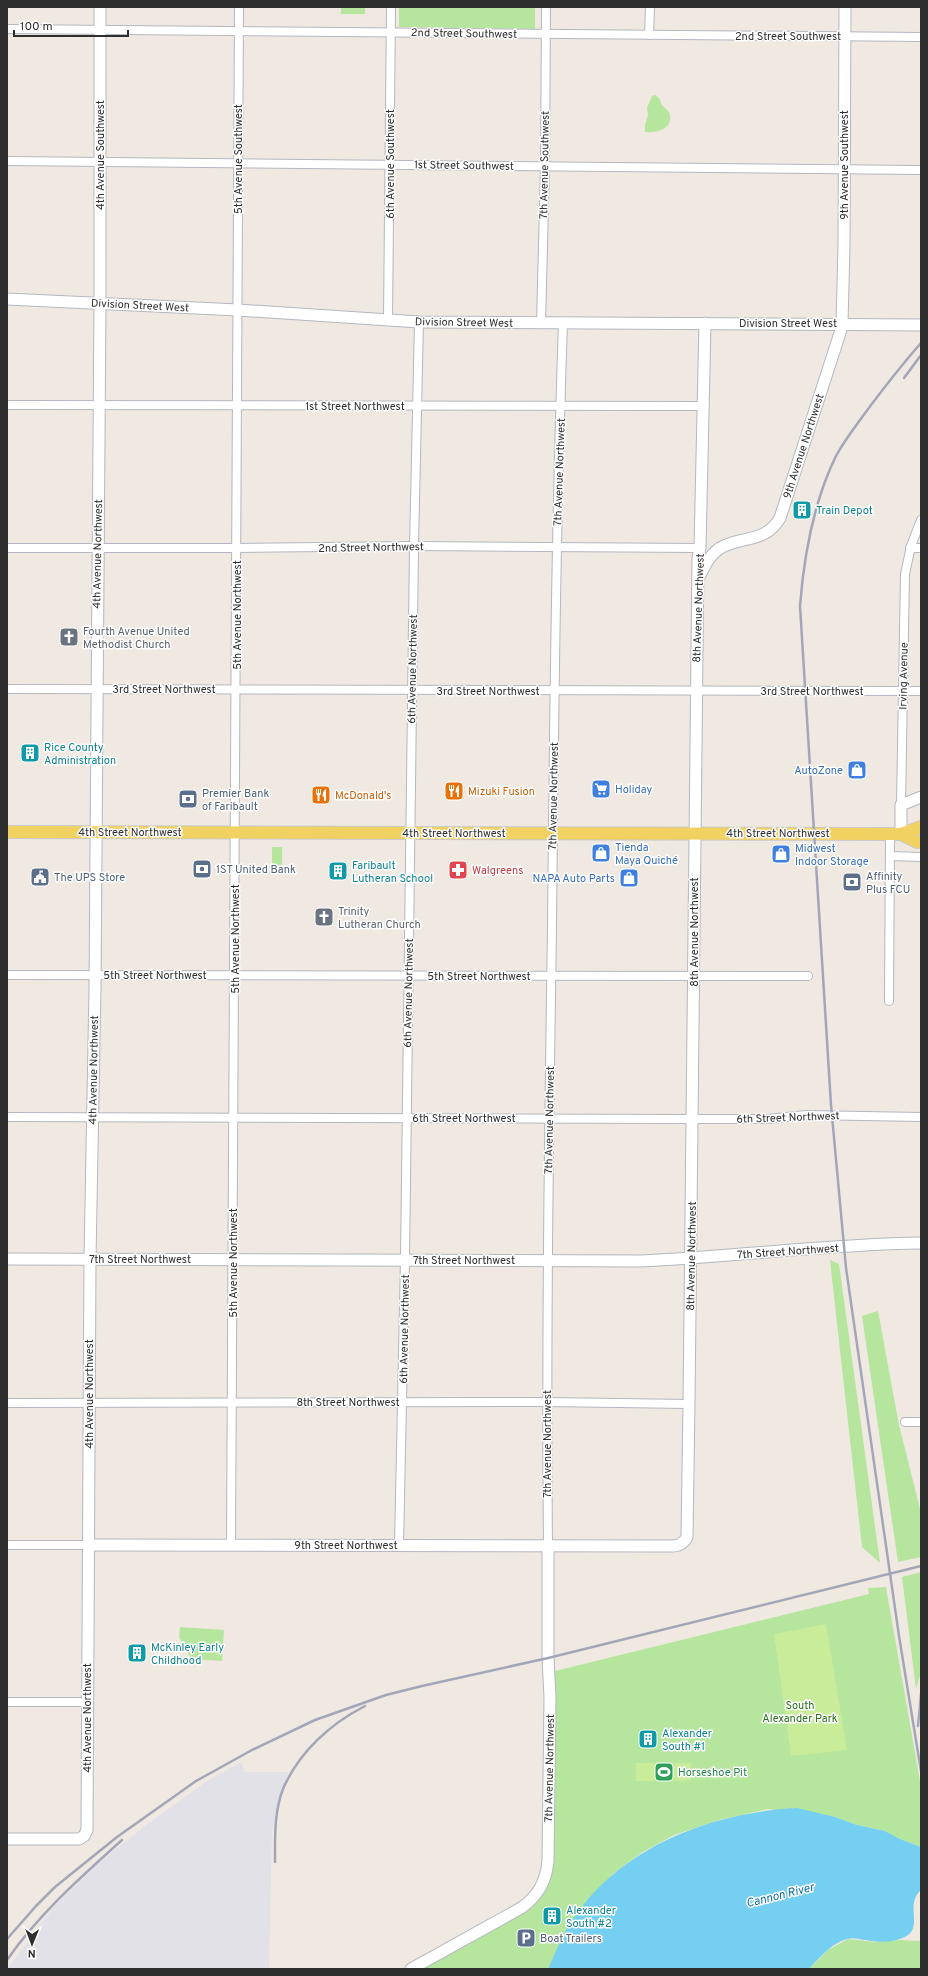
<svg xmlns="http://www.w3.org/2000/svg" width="928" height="1976" viewBox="0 0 928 1976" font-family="Overpass,sans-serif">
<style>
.industrial{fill:#e3e1e8}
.green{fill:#b6e59e}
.pitch{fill:#c9ec9a}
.water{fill:#75cff0}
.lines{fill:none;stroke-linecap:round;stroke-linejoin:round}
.street-casing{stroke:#b4b7c1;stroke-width:10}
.secondary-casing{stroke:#b4b7c1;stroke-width:13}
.primary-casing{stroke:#c9c9c9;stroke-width:14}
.street{stroke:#fff;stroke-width:8}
.secondary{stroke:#fff;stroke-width:11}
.primary{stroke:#f2d163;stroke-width:12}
.rail{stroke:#a3a6b8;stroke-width:2.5}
.labels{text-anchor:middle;stroke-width:3;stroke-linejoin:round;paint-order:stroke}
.street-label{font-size:11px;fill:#2e2e2e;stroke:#fff}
.culture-label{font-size:11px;fill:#0d838f;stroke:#fff;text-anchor:start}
.worship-label{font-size:11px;fill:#5b616d;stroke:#fff;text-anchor:start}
.shop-label{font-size:11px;fill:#366cbe;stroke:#fff;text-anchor:start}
.food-label{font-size:11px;fill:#c56008;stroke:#fff;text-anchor:start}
.service-label{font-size:11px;fill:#4e5e75;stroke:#fff;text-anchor:start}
.health-label{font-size:11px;fill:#be3a42;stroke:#fff;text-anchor:start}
.park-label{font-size:11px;fill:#2c6e1b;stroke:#fff}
.leisure-label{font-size:11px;fill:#27864d;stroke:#fff;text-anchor:start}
.water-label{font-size:12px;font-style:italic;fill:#0d6fa3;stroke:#fff}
</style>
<rect width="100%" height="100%" fill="#efe9e1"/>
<path class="industrial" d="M241 1762 245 1772H289L279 1796 272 1831 269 1969H7L53 1908 99 1863 150 1822 207 1781Z"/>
<g class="green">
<rect x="341" y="7" width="24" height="7"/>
<path d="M399 7H535V29L399 27Z"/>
<path d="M655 95C660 98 660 100 662 105 664 107 667 110 669 112 675 129 657 133 645 132V125L648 115 647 108 652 96Z"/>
<rect x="272" y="847" width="10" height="18"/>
<path d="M830 1260 839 1264 880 1563 862 1547Z"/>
<path d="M878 1311 899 1425 921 1513V1557L898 1562 862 1316Z"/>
<path d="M921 1572V1672L916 1689 902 1577Z"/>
<path d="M886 1587 921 1787V1847L900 1839 885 1831 857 1825 835 1817 768 1809 719 1820 674 1835 641 1853 613 1874 585 1905 567 1930 548 1969H422L520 1914 551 1865 555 1671 869 1594 868 1588Z"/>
<path d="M180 1627 224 1630 222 1661 191 1659 179 1637Z"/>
<path d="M848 1939 876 1942 898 1940 921 1941V1969H809L828 1950Z"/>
</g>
<g class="pitch">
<path d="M826 1624 847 1750 791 1756 774 1634Z"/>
<rect x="636" y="1763" width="55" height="18"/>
</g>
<path class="water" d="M797 1808 835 1817 857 1825 885 1831 900 1839 921 1847V1890C905 1904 922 1924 908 1935 896 1943 879 1943 866 1940 861 1940 853 1937 847 1939 832 1943 819 1958 809 1969H548C554 1956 559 1943 566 1930 614 1849 707 1813 797 1808Z"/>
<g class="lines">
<g class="street-casing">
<g id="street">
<path d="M7 29 921 37"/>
<path d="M649 35 650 7"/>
<path d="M7 161 921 170"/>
<path d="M388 320 391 7"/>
<path d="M541 323 545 166 546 7"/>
<path d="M7 405 704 406"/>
<path d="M7 548H237L414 546 700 548"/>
<path d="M910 548H921"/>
<path d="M7 689 921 691"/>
<path d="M901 805 905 574 911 546 921 520"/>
<path d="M890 856 921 857"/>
<path d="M7 975 808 976"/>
<path d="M889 1001 890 834"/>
<path d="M7 1117 693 1119H768L806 1115 921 1117"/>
<path d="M7 1403 547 1402 689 1404"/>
<path d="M905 1422H921"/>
<path d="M7 1545H88"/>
<path d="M231 1545 239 7"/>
<path d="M399 1545 405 1259 414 546 419 322"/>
<path d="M548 1546C546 1339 549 1132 552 925 554 724 556 524 563 323"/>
<path d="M7 1702H87"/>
</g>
</g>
<g class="secondary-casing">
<g id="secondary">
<path d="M7 299 238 310 419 322 921 325"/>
<path d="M699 577C705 565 711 552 724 546 746 536 766 542 780 518L840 333 842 324 844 245 845 7"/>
<path d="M901 834V805L921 797"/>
<path d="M7 1259 640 1261C734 1257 827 1244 921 1243"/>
<path d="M88 1545 671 1546C679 1546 683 1544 687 1537L689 1404 698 558 700 548 705 323"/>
<path d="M7 1839H79L84 1836 87 1830 90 1259 95 988 100 303V7"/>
<path d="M411 1969 521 1908C538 1896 546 1882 548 1861L550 1697 548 1658V1546"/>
</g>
</g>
<g class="primary-casing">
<g id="primary">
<path d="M7 832 890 834H901L921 827"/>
<path d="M901 834 917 842H921"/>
</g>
</g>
<use href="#street" class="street"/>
<use href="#secondary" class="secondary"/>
<use href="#primary" class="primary"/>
<g class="rail">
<path d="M921 343C899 368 879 394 860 420 852 431 843 443 836 456 813 503 804 554 800 606L831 1105 846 1268 899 1636 921 1771"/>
<path d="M904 378 921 355"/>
<path d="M918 1726 921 1694"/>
<path d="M275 1862C275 1838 274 1812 283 1789 299 1752 330 1724 365 1706"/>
<path d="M7 1939 36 1906 55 1887 117 1837 196 1781 252 1750 315 1720 386 1695 422 1686 548 1658 921 1566"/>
<path d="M7 1960C39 1914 81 1877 122 1840"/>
</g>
</g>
<defs>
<g id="building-square" transform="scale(1)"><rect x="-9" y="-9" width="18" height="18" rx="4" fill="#0f9aa8" stroke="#fff"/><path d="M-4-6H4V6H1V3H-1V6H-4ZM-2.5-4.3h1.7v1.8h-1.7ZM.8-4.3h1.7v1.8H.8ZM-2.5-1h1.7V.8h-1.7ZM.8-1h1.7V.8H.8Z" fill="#fff"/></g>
<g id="church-square" transform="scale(1)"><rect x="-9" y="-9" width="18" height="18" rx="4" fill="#6b7280" stroke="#fff"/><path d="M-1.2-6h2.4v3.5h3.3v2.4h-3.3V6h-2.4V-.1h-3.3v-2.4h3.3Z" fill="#fff"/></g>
<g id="shop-square" transform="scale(1)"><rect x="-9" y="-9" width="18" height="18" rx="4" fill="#3f7fe0" stroke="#fff"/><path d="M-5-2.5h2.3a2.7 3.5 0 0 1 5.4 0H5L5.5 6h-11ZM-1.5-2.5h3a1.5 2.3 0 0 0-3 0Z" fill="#fff"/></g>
<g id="supermarket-square" transform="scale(1)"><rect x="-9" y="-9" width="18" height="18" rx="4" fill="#3f7fe0" stroke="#fff"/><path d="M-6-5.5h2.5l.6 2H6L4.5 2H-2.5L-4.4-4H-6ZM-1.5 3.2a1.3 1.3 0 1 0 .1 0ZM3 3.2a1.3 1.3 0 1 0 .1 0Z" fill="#fff"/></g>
<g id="restaurant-square" transform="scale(1)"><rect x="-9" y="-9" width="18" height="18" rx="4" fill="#e8710a" stroke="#fff"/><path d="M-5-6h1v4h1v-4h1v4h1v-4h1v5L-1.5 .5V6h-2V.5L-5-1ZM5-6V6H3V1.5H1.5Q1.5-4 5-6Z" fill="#fff"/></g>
<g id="bank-square" transform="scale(1)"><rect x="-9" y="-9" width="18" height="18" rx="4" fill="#5c6f8a" stroke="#fff"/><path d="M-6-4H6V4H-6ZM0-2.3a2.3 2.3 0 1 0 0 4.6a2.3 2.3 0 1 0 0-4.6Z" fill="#fff"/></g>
<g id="pharmacy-square" transform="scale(1)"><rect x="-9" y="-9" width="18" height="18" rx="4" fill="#e0444e" stroke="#fff"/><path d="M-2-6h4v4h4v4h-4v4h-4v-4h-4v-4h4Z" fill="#fff"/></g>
<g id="civic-square" transform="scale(1)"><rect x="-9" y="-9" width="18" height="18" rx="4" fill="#5c6f8a" stroke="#fff"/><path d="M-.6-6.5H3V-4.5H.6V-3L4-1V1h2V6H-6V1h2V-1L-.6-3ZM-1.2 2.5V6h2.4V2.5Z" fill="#fff"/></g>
<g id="stadium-square" transform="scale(1)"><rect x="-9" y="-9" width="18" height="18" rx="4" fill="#2e9e5b" stroke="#fff"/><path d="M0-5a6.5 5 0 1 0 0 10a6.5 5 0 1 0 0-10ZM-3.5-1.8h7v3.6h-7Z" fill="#fff"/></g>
<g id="parking-square" transform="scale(1)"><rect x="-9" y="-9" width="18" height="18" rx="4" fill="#5c6f8a" stroke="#fff"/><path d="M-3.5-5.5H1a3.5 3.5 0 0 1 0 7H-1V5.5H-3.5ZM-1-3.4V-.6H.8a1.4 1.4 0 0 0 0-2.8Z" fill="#fff"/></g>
</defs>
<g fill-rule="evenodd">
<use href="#building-square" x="802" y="510"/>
<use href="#church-square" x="69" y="637"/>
<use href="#building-square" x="30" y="753"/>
<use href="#shop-square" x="857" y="770"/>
<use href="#supermarket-square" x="601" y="789"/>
<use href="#restaurant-square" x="454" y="791"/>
<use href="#restaurant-square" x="321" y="795"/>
<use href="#bank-square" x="188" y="799"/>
<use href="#shop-square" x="601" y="853"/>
<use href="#shop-square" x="781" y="854"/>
<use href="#bank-square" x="202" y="869"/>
<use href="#pharmacy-square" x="458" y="870"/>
<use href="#building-square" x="338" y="871"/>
<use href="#civic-square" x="40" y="877"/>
<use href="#shop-square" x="629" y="878"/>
<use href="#bank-square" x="852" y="882"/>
<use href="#church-square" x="324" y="917"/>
<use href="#building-square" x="137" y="1653"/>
<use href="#building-square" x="648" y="1739"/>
<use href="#stadium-square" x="664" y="1772"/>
<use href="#building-square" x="552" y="1916"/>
<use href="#parking-square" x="526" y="1938"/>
</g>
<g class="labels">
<g class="street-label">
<text transform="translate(464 33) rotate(1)" y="4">2nd Street Southwest</text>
<text x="788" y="40">2nd Street Southwest</text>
<text transform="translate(100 155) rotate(-90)" y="4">4th Avenue Southwest</text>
<text transform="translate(238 159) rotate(-90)" y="4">5th Avenue Southwest</text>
<text transform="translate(390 164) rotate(-90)" y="4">6th Avenue Southwest</text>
<text transform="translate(464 165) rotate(1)" y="4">1st Street Southwest</text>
<text transform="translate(544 165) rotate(-89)" y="4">7th Avenue Southwest</text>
<text transform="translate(844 165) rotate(-90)" y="4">9th Avenue Southwest</text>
<text transform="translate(140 305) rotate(3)" y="4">Division Street West</text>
<text transform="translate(464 322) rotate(1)" y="4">Division Street West</text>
<text x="788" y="327">Division Street West</text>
<text x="355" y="410">1st Street Northwest</text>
<text transform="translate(803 446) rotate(-72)" y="4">9th Avenue Northwest</text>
<text transform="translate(559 472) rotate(-88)" y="4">7th Avenue Northwest</text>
<text transform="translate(371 547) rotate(-1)" y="4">2nd Street Northwest</text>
<text transform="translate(97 554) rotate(-89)" y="4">4th Avenue Northwest</text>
<text transform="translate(698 608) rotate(-88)" y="4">8th Avenue Northwest</text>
<text transform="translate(237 615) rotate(-90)" y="4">5th Avenue Northwest</text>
<text transform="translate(412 669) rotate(-89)" y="4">6th Avenue Northwest</text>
<text transform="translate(903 676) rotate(-89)" y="4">Irving Avenue</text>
<text x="164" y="693">3rd Street Northwest</text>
<text x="488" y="695">3rd Street Northwest</text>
<text x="812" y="695">3rd Street Northwest</text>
<text transform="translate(553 796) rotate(-89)" y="4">7th Avenue Northwest</text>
<text x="130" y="836">4th Street Northwest</text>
<text x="454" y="837">4th Street Northwest</text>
<text x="778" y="837">4th Street Northwest</text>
<text transform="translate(694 932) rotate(-90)" y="4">8th Avenue Northwest</text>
<text transform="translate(235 939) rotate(-90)" y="4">5th Avenue Northwest</text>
<text x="155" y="979">5th Street Northwest</text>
<text x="479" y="980">5th Street Northwest</text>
<text transform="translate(408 993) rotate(-89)" y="4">6th Avenue Northwest</text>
<text transform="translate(93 1070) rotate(-89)" y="4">4th Avenue Northwest</text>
<text transform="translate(788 1117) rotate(-2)" y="4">6th Street Northwest</text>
<text x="464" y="1122">6th Street Northwest</text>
<text transform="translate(549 1120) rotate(-89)" y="4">7th Avenue Northwest</text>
<text transform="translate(788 1251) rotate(-4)" y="4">7th Street Northwest</text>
<text transform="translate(691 1256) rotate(-89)" y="4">8th Avenue Northwest</text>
<text x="140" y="1263">7th Street Northwest</text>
<text x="464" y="1264">7th Street Northwest</text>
<text transform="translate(233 1263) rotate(-90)" y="4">5th Avenue Northwest</text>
<text transform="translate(404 1329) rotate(-89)" y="4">6th Avenue Northwest</text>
<text transform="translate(89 1394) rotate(-90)" y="4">4th Avenue Northwest</text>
<text x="348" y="1406">8th Street Northwest</text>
<text transform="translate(547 1444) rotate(-90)" y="4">7th Avenue Northwest</text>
<text x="346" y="1549">9th Street Northwest</text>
<text transform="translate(87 1718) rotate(-90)" y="4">4th Avenue Northwest</text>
<text transform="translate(549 1768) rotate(-89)" y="4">7th Avenue Northwest</text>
</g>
<g class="culture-label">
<text x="816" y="514">Train Depot</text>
<text x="44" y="751">Rice County<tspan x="44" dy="13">Administration</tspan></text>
<text x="352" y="869">Faribault<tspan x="352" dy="13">Lutheran School</tspan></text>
<text x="151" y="1651">McKinley Early<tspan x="151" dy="13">Childhood</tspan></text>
<text x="662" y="1737">Alexander<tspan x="662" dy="13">South #1</tspan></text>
<text x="566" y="1914">Alexander<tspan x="566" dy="13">South #2</tspan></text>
</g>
<g class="worship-label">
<text x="83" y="635">Fourth Avenue United<tspan x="83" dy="13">Methodist Church</tspan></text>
<text x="338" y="915">Trinity<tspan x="338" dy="13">Lutheran Church</tspan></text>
</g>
<g class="shop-label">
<text x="843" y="774" text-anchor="end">AutoZone</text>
<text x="615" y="793">Holiday</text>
<text x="615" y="851">Tienda<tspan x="615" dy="13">Maya Quiché</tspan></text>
<text x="795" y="852">Midwest<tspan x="795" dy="13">Indoor Storage</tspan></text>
<text x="615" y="882" text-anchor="end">NAPA Auto Parts</text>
</g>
<g class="food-label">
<text x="468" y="795">Mizuki Fusion</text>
<text x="335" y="799">McDonald's</text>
</g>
<g class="service-label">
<text x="202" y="797">Premier Bank<tspan x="202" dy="13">of Faribault</tspan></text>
<text x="216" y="873">1ST United Bank</text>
<text x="866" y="880">Affinity<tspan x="866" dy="13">Plus FCU</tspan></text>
<text x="54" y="881">The UPS Store</text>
<text x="540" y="1942">Boat Trailers</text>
</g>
<g class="health-label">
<text x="472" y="874">Walgreens</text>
</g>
<g class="park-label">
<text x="800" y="1709">South<tspan x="800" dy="13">Alexander Park</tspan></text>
</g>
<g class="leisure-label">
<text x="678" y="1776">Horseshoe Pit</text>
</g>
<g class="water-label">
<text transform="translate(780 1895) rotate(-14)" y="4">Cannon River</text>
</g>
</g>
<rect width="928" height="1976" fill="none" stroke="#2e2e2e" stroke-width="16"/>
<g transform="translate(32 1944) rotate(181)" stroke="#ffffff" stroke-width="3" paint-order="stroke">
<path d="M0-3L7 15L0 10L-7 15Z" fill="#2e2e2e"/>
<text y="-6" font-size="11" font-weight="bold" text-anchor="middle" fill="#2e2e2e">N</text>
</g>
<path d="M14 30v6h114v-6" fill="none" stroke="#2e2e2e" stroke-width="2"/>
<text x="20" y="30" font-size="12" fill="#2e2e2e" stroke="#ffffff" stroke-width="3" paint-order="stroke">100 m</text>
</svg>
